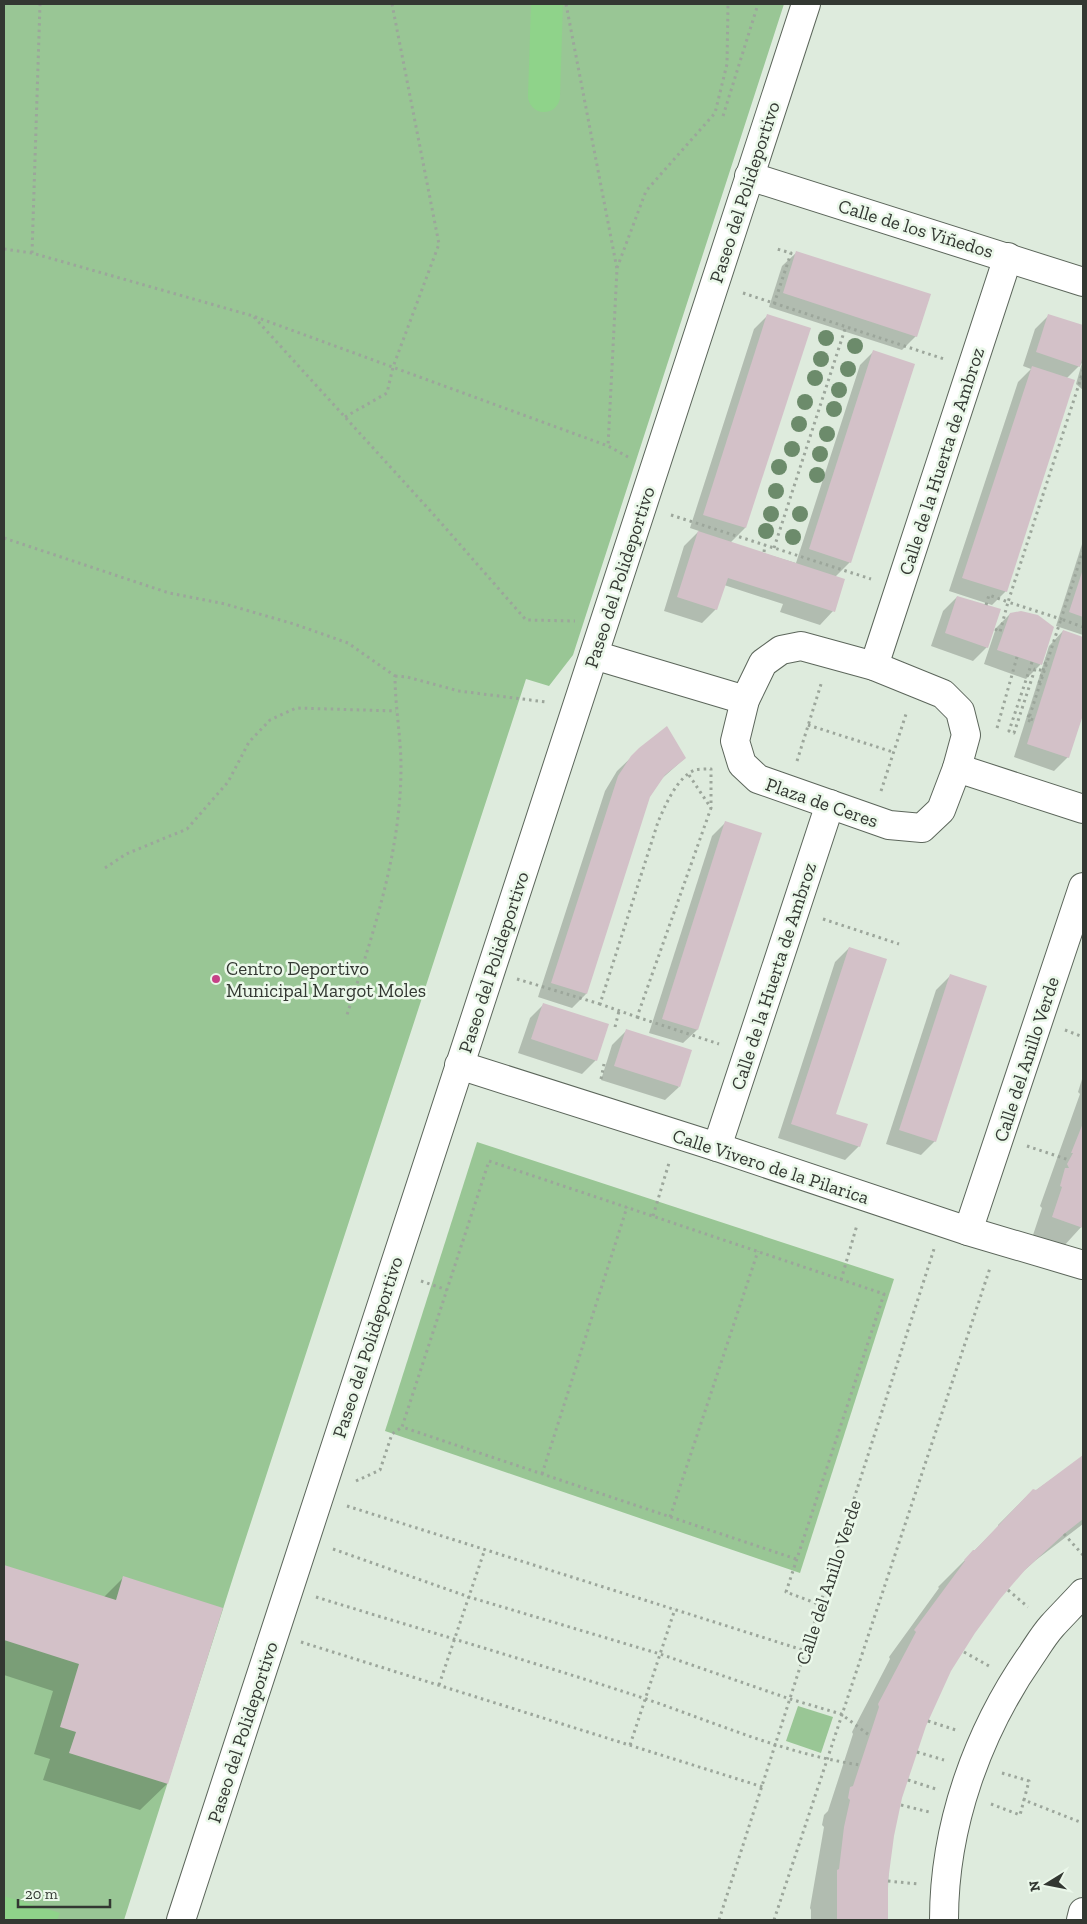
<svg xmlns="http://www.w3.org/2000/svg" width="1087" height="1924" viewBox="0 0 1087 1924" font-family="'Zilla Slab',serif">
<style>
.green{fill:#99c695}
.water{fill:#8fd38a}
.shadow{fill:#0003}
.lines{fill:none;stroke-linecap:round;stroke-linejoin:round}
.canal{stroke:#8fd38a;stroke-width:32}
.building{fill:#d3c1c8}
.minor-casing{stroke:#5c665b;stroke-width:30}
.major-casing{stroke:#5c665b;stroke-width:30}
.path{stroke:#9ca69b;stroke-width:3;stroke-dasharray:2.5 4;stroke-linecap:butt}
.minor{stroke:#fff;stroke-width:28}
.major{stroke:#fff;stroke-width:28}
.tree{fill:#6c8b6b}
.poi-dot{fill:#c64287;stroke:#ebf8ea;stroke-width:2}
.labels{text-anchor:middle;stroke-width:5;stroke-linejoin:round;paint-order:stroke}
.street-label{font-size:19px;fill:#333832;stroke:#ebf8ea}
.poi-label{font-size:19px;fill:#333832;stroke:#ebf8ea;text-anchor:start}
</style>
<rect width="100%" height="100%" fill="#deebdd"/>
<g class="green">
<path d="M4 4H784L573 655 549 686 526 679 237 1565 124 1920H4Z"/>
<path d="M477 1142 894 1279 800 1573 385 1431Z"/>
<path d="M798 1706 833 1717 821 1753 786 1741Z"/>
</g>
<path class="water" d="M4 1896 60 1913 57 1920H4Z"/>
<g class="shadow">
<path d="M796 253 916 336 902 350 769 307 782 266Z"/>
<path d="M768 315 745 528 730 543 796 563 860 365 874 351 850 562 835 577 833 611 820 625 780 612 783 604 724 585 716 609 702 623 664 611 684 546 699 531 690 528 754 329Z"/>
<path d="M1049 315 1083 327V390L1076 384 1082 363 1066 379 1006 591 992 605 949 591 1018 382 1031 369 1023 366 1035 329Z"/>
<path d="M1083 541V635L1056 626Z"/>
<path d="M957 597 987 647 973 661 931 646 943 611Z"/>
<path d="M1010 614 1053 628 1040 665 1026 679 984 664 996 628Z"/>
<path d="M1063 631 1083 638V709L1068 757 1054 771 1014 757 1049 646Z"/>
<path d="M640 749 685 758 658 782 649 796 586 994 572 1008 538 997 605 791 617 771Z"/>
<path d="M726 822 697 1030 683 1043 649 1033 712 836Z"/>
<path d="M849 948 835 1115 859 1146 845 1160 778 1138 835 962Z"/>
<path d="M950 976 935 1141 921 1155 886 1144 936 990Z"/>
<path d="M544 1004 596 1060 582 1074 518 1053 530 1018Z"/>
<path d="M626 1031 679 1087 665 1100 601 1080 612 1045Z"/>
<path d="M1083 1076V1225L1062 1248 1032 1238 1042 1208 1040 1206 1080 1094 1078 1092Z"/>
<path d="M1083 1457V1524L1036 1560 1017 1577 999 1599 974 1632 950 1671 924 1725 899 1805 889 1857 887 1920H811V1910L810 1908 824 1827 822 1825 824 1815 828 1811 853 1734 852 1732 890 1659 889 1657 939 1588 938 1587 998 1527V1525L1025 1498Z"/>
<path d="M4 1566 104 1597 123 1578 221 1609 167 1784 140 1810 43 1780 50 1759 34 1754 53 1691 4 1675Z"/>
</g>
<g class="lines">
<path class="canal" d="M544 96 547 4"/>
</g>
<g class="building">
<path d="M796 251 931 294 917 337 783 293Z"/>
<path d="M767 314 811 328 746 528 703 515Z"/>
<path d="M1048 314 1083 325V355L1080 367 1036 352Z"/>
<path d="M873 350 915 364 851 563 809 549Z"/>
<path d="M1032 366 1075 380 1007 592 962 578Z"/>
<path d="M698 531 845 579 835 612 728 578 717 610 677 597Z"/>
<path d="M1083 569V617L1069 612Z"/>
<path d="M957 596 1001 609 988 648 945 633Z"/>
<path d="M1021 611 1038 615 1054 627 1042 665 997 650 1010 613Z"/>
<path d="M1063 630 1083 637V715L1069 758 1027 744Z"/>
<path d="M667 726 686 758 665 775 650 797 587 994 551 983 618 776 631 756 639 748Z"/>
<path d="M725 821 762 833 698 1030 662 1019Z"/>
<path d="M849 947 887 959 836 1114 868 1124 860 1147 791 1124Z"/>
<path d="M950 974 987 986 936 1142 899 1130Z"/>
<path d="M543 1003 609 1024 597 1061 531 1039Z"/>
<path d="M626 1029 692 1050 680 1087 614 1066Z"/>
<path d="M1083 1123V1228L1052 1217 1062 1187 1060 1186 1065 1168H1069L1067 1164 1073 1153H1071Z"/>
<path d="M1083 1455V1519L1064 1534 1025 1570 1000 1599 975 1633 951 1671 926 1726 902 1798 894 1836 888 1881V1920H837V1870L839 1869 844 1827 850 1800 848 1798 850 1787 853 1786 879 1707 878 1704 916 1632 914 1630 965 1561 964 1560 973 1550H975L1033 1489 1036 1490Z"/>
<path d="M4 1565 116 1600 123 1576 223 1608 168 1784 69 1753 76 1732 60 1727 79 1664 4 1640Z"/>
</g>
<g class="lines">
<g class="minor-casing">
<g id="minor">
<path d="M749 176 1083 282"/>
<path d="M801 646 874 666 943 694 960 711 966 735 957 768 941 810 922 828 889 825 758 779 742 764 735 741 745 700 763 663 781 650Z"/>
<path d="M594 655 745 700"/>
<path d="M874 666 1008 257"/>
<path d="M957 768 1083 809"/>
<path d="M459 1065 717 1147 968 1231 1083 1265"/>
<path d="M717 1147 830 804"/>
<path d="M968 1231 1083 887"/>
<path d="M181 1920 806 4"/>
<path d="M944 1920C944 1825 978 1731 1032 1654 1038 1645 1044 1635 1052 1626 1062 1615 1073 1604 1083 1593"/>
</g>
</g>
<g class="major-casing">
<path id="major" d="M1081 1920 1083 1912"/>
</g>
<g class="path">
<path d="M566 4 617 269 608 446"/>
<path d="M723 116 758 4"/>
<path d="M4 249 32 253 253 316 608 446 628 457"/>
<path d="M32 253 40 4"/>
<path d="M617 268 646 191 715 113 727 64 728 4"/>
<path d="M743 293 944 359"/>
<path d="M774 304 791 253 777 249"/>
<path d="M254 317 435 516 526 620 575 621"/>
<path d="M1081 378 1083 370"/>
<path d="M1083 379 1081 378 1008 602 1061 619 1083 551"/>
<path d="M345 417 387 393 393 367 439 244 392 4"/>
<path d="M671 515 871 579"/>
<path d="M4 538 169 593 225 604 294 624 348 643 395 676C395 706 401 737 401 767 401 854 372 936 346 1018"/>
<path d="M774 548 846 326"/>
<path d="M764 552 765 545"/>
<path d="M986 605 989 595 1008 602 1000 632 995 629"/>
<path d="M1032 662 1009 731 1014 733 1035 669 1045 671"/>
<path d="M395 676 407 677 459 691 546 702"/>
<path d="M1039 683 1047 658"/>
<path d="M1029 715 1027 720 1033 722"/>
<path d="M1033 720 1029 718 1061 619 1083 627"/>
<path d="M808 725 893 752"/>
<path d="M997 728 1017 657"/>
<path d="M797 761 822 681"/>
<path d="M689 775 711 808 637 1017 600 1004 658 822C665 806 677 777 695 770 699 769 706 769 711 769V808"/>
<path d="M881 791 907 711"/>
<path d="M105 868 126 854 187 829 228 782 249 742 270 720 296 708 396 711"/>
<path d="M823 919 899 944"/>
<path d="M517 979 600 1004"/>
<path d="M637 1017 719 1044"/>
<path d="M615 1027 619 1011"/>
<path d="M1065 1030 1083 1037"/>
<path d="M601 1079 604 1064"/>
<path d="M1027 1146 1069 1160"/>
<path d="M653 1216 669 1163"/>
<path d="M841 1280 857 1225"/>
<path d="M421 1281 447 1290"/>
<path d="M542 1474 627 1207"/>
<path d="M356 1481 380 1470 392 1434 402 1427"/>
<path d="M347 1506 806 1651"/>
<path d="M670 1517 758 1251"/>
<path d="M1064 1534 1083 1555"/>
<path d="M333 1549 469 1597 660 1654 790 1699 841 1714 869 1735"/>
<path d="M796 1559 402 1427 489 1161 884 1294 786 1592 821 1605"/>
<path d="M1008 1590 1028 1607"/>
<path d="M316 1597C426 1631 537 1663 646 1699 716 1723 786 1754 860 1765"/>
<path d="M301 1642 763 1787"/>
<path d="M964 1652 989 1666"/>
<path d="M439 1685 485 1549"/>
<path d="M928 1721 956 1730"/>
<path d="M630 1745 675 1609"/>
<path d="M917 1752 944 1760"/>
<path d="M1002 1773 1029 1781 1024 1800 1080 1822"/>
<path d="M908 1780 936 1789"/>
<path d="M991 1804 1020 1815 1024 1800"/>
<path d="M901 1805 929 1812"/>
<path d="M888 1881 918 1884"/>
<path d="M719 1920 934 1249"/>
<path d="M774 1920 990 1268"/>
</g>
<use href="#minor" class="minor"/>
<use href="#major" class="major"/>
</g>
<g class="tree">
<circle cx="826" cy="338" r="8"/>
<circle cx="855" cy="346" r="8"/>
<circle cx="821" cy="359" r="8"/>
<circle cx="848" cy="369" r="8"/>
<circle cx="815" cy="378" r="8"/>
<circle cx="839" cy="390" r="8"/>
<circle cx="805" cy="402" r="8"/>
<circle cx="834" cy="409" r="8"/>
<circle cx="799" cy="424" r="8"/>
<circle cx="827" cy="434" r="8"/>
<circle cx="792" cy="449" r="8"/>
<circle cx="820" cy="454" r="8"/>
<circle cx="779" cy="467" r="8"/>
<circle cx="817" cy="475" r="8"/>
<circle cx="776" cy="491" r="8"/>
<circle cx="771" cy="514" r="8"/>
<circle cx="800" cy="514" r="8"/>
<circle cx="766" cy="531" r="8"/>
<circle cx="793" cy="537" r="8"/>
</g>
<circle class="poi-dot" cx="216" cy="979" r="5"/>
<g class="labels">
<g class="street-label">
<text transform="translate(744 192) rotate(-72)" y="7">Paseo del Polideportivo</text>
<text transform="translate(916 228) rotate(17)" y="7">Calle de los Viñedos</text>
<text transform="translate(941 461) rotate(-72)" y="7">Calle de la Huerta de Ambroz</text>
<text transform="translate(619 577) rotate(-72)" y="7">Paseo del Polideportivo</text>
<text transform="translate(822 802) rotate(19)" y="7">Plaza de Ceres</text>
<text transform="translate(493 962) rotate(-72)" y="7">Paseo del Polideportivo</text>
<text transform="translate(773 976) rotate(-72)" y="7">Calle de la Huerta de Ambroz</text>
<text transform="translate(1026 1059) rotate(-72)" y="7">Calle del Anillo Verde</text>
<text transform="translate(771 1166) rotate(18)" y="7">Calle Vivero de la Pilarica</text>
<text transform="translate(367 1347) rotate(-72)" y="7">Paseo del Polideportivo</text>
<text transform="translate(828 1582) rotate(-72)" y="7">Calle del Anillo Verde</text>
<text transform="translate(242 1732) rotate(-72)" y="7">Paseo del Polideportivo</text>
</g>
<g class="poi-label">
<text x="226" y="975">Centro Deportivo<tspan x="226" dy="22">Municipal Margot Moles</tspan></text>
</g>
</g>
<rect width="1087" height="1924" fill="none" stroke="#333832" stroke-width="10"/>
<g transform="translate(1047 1884) rotate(260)" stroke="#ebf8ea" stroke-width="4" paint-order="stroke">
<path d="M0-4L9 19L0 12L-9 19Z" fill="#333832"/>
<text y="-8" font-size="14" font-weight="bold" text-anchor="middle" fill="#333832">N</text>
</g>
<path d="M18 1899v8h92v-8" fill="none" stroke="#333832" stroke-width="2.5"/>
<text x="25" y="1899" font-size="15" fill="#333832" stroke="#ebf8ea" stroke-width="4" paint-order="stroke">20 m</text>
</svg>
